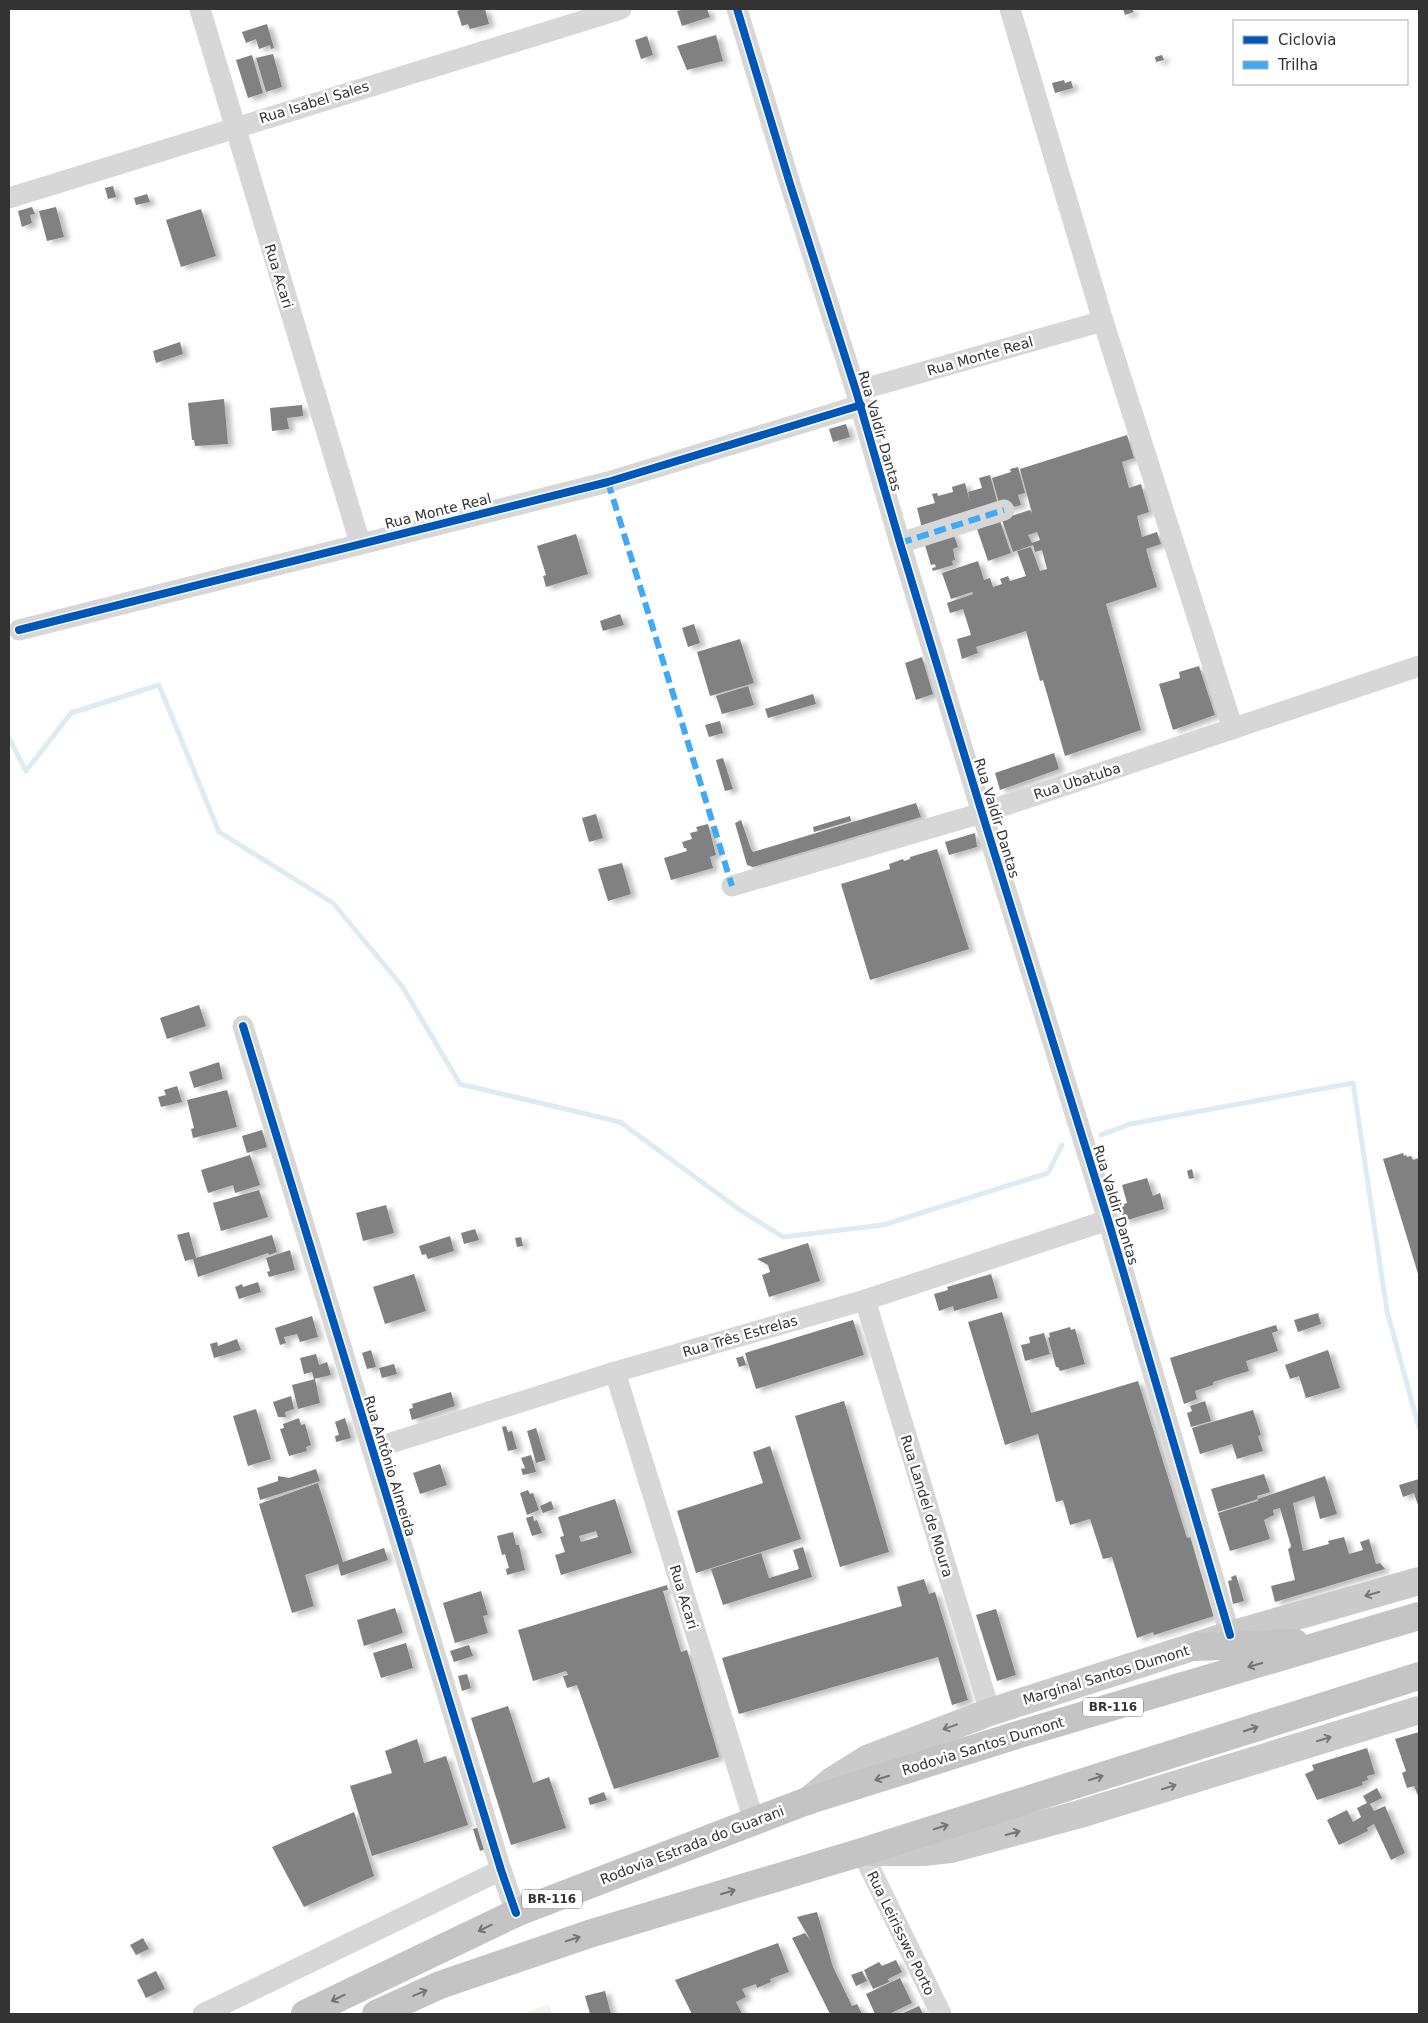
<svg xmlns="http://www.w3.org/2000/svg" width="1428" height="2023" viewBox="0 0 1428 2023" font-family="'DejaVu Sans',sans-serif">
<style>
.green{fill:#f1f5ed}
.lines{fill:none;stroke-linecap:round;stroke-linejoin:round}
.stream{stroke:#ddebf3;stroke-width:5}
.building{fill:#818181;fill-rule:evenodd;filter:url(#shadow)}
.minor{stroke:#d7d7d7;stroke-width:21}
.major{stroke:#cacaca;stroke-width:28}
.highway{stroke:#c4c4c4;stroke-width:28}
.quiet{stroke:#3fa9f5;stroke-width:6;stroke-dasharray:12 6;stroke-linecap:butt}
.cycleway-casing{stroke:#fff;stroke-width:11}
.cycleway{stroke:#0057b8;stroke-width:8}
.oneway{stroke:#777}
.oneway2{stroke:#747474}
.labels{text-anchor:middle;stroke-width:5;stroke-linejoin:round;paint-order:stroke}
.shield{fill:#fff;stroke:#707070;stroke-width:1}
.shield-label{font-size:12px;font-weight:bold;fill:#333}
.street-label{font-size:14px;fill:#333;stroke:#fff}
</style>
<defs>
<filter id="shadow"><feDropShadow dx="5.5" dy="3" stdDeviation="2.5" flood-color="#0004"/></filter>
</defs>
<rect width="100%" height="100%" fill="#fff"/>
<path class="green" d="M548 2004 553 2014H523Z"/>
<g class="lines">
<g class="stream">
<path d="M9 738 26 771 71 713 159 685 219 832 333 903 402 986 460 1084 620 1122 740 1210 783 1237 883 1225 1048 1173 1062 1145"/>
<path d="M1101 1135 1130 1124 1353 1083 1387 1311 1419 1428"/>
</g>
</g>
<g class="building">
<path d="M463 9H485L489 24 470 29 468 24 462 26 457 11Z"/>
<path d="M685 9H707L710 17 682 26 677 11Z"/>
<path d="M1123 9H1132L1134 12 1125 15Z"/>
<path d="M267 24 274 48 271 49 270 45 259 49 256 39 246 43 242 32Z"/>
<path d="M716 35 723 61 687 70 677 46Z"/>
<path d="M647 36 653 55 641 59 635 40Z"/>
<path d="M273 54 282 87 266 92 256 58Z"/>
<path d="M252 55 263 93 248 98 236 60Z"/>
<path d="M1162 55 1164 60 1156 62 1155 57Z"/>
<path d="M1064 80 1065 83 1071 81 1073 88 1055 93 1052 83Z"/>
<path d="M113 186 116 197 108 199 105 188Z"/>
<path d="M147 194 150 202 136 205 134 198Z"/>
<path d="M32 207 35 214 30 215 32 223 22 227 18 211Z"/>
<path d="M56 207 64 237 47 241 39 211Z"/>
<path d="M201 209 216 256 181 267 166 220Z"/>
<path d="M180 342 183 354 156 363 153 351Z"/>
<path d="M224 399 228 444 195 446 194 440H192L188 403Z"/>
<path d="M302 405 303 416 287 418 289 429 272 431 270 408Z"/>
<path d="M846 424 850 437 833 442 829 429Z"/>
<path d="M1127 435 1134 458 1122 462 1129 488 1141 484 1149 512 1137 516 1142 537 1157 532 1161 544 1146 549 1157 587 1106 604 1141 730 1065 756 1043 680 1040 681 1026 631 976 647 978 653 962 659 957 639 971 635 963 609 950 613 947 603 973 594 972 592 951 599 942 573 978 561 984 580 990 578 993 587 1002 584 1000 579 1008 576 1010 581 1026 576 1017 551 1031 547 1040 571 1047 569 1042 550 1035 552 1033 545 1013 552 1003 523 1002 519 1030 510 1032 513 1020 469ZM1037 532 1040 540 1032 543 1028 535Z"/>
<path d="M1018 467 1025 493 1018 495 1021 505 1001 510 992 478 1011 472 1010 469Z"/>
<path d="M990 475 998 505 922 528 917 508 935 503 932 494 937 493 938 496 953 492 952 487 965 483 970 502 968 492 982 488 979 478Z"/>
<path d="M1000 521 1011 553 988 561 977 529Z"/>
<path d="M953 532 958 547 953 549 955 560 952 561 953 565 933 571 932 568 936 567 935 564 931 565 924 542Z"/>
<path d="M576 534 588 574 546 587 543 576 546 575 537 546Z"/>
<path d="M620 614 624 625 603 631 600 621Z"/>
<path d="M694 624 700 643 688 647 682 628Z"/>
<path d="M740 639 754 683 710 696 697 652Z"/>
<path d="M922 657 933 694 916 700 905 663Z"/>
<path d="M1199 666 1215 715 1173 730 1159 684 1180 678 1179 672Z"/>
<path d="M748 686 754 705 722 714 716 696Z"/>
<path d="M813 694 816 704 768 718 765 709Z"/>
<path d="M720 721 723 733 709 737 705 725Z"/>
<path d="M1054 753 1059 769 1000 790 995 773Z"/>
<path d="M723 758 733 789 725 791 716 760Z"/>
<path d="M916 803 921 817 753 867 747 865 735 823 741 820 751 849 753 852Z"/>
<path d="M596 814 603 838 589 842 582 818Z"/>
<path d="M850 816 851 821 814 832 813 827Z"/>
<path d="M708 824 716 855 710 857 713 868 671 880 664 858 687 851 686 848H684L682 842 692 839 690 833 698 831 696 827Z"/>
<path d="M975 833 977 847 949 855 945 842Z"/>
<path d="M937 849 969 949 870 980 841 884 890 869 889 864 903 859 904 861 910 859V857Z"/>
<path d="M622 863 631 894 608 901 598 869Z"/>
<path d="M199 1005 206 1026 167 1039 160 1018Z"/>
<path d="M219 1062 223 1079 194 1088 189 1072Z"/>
<path d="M177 1086 182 1102 161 1107 158 1097 166 1095 164 1090Z"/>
<path d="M227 1090 237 1127 193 1138 191 1129 194 1128 187 1100Z"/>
<path d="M262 1130 267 1147 247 1153 242 1136Z"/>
<path d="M1403 1153 1404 1156 1406 1155 1407 1157 1411 1156 1413 1160 1419 1158V1277L1383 1159Z"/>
<path d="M250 1155 260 1185 235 1193 233 1185 208 1193 201 1170Z"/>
<path d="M1192 1169 1194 1178 1189 1179 1187 1171Z"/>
<path d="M1147 1178 1153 1196 1160 1193 1164 1209 1124 1221 1120 1205 1127 1203 1122 1185Z"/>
<path d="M259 1190 268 1217 221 1231 213 1203Z"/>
<path d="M386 1205 394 1233 363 1241 356 1213Z"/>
<path d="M475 1229 479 1240 464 1244 461 1233Z"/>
<path d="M189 1232 196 1258 272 1235 277 1252 269 1255 268 1253 198 1277 193 1259 185 1261 177 1235Z"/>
<path d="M450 1236 454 1251 428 1259 426 1254 422 1255 419 1246Z"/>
<path d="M521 1237 523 1246 517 1247 515 1238Z"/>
<path d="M808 1243 820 1281 769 1297 762 1275 770 1272 768 1265 757 1259Z"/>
<path d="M290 1250 295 1270 269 1277 267 1272 270 1271 266 1258Z"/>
<path d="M414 1274 426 1311 385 1324 373 1287Z"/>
<path d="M991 1274 998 1298 954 1311 953 1306 939 1311 934 1294 948 1290 947 1287Z"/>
<path d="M258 1282 261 1292 239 1299 235 1287 242 1284 243 1287Z"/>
<path d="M1002 1312 1031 1413 1138 1381 1186 1535 1187 1538 1191 1537 1214 1616 1154 1635 1153 1632 1137 1638 1112 1557 1103 1559 1090 1519 1070 1525 1063 1500 1056 1502 1038 1434 1005 1445 968 1322Z"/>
<path d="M1318 1313 1321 1324 1298 1332 1294 1320Z"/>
<path d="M312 1316 318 1337 300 1342 297 1334 284 1337 286 1343 280 1345 275 1328Z"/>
<path d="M853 1320 864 1355 756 1389 745 1353Z"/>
<path d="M1276 1325 1278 1331 1272 1333 1278 1351 1246 1361 1249 1371 1213 1382V1385L1195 1391 1197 1399 1184 1404 1170 1358Z"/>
<path d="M1070 1327 1071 1330 1075 1329 1085 1364 1060 1371 1058 1367H1056L1048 1338 1050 1337 1049 1333Z"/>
<path d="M1044 1333 1050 1354 1025 1361 1021 1345 1030 1343 1029 1337Z"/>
<path d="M237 1339 241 1350 214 1358 210 1344 217 1342 218 1346Z"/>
<path d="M371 1350 376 1367 367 1369 362 1353Z"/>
<path d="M1328 1350 1340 1388 1306 1398 1299 1376 1290 1379 1285 1365Z"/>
<path d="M316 1354 319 1365 327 1362 331 1375 314 1379 312 1372 304 1374 300 1358Z"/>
<path d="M743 1356 746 1365 739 1367 736 1358Z"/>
<path d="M394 1364 397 1374 382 1378 379 1368Z"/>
<path d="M315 1379 320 1403 298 1409 292 1385Z"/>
<path d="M451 1392 455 1406 412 1420 409 1409 413 1408 412 1404Z"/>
<path d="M291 1396 294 1409 285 1412 286 1417H278L273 1402Z"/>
<path d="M844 1401 889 1552 840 1567 795 1416Z"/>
<path d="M1205 1401 1211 1421 1191 1427 1187 1413 1192 1411 1190 1406Z"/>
<path d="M256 1409 271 1459 248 1466 233 1416Z"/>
<path d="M1253 1410 1261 1435 1258 1436 1263 1451 1237 1459 1232 1444 1200 1454 1192 1428Z"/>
<path d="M299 1418 301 1425 305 1424 311 1445 306 1447 307 1451 289 1456 280 1429 284 1428 283 1424Z"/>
<path d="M345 1418 351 1438 336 1442 335 1436 339 1435 335 1422Z"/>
<path d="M506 1426 508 1432 512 1431 517 1449 508 1451 502 1427Z"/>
<path d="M536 1428 546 1460 536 1463 527 1431Z"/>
<path d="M770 1446 801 1539 696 1573 677 1511 763 1483 753 1452Z"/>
<path d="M531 1455 536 1472 523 1475 521 1469 525 1468 521 1458Z"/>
<path d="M440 1464 447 1485 420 1494 413 1473Z"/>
<path d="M316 1469 320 1481 260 1500 257 1488 278 1481V1476L289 1478Z"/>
<path d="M1264 1474 1270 1492 1257 1496 1258 1499 1325 1476 1337 1514 1320 1519 1314 1496 1293 1503 1303 1551 1329 1544 1328 1541 1344 1537 1349 1554 1363 1550 1360 1542 1369 1539 1376 1564 1380 1563 1385 1569 1275 1602 1271 1586 1295 1580 1288 1549 1290 1548 1291 1546 1280 1508 1273 1510 1274 1515 1264 1520 1270 1539 1230 1551 1218 1513 1258 1501V1499L1218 1512 1211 1489Z"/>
<path d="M1419 1479V1508L1414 1493 1403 1497 1399 1485Z"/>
<path d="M318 1483 343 1562 384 1548 388 1560 341 1576 338 1564 305 1575 314 1606 292 1613 259 1504Z"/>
<path d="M528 1490 530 1494 533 1493 539 1510 527 1515 520 1493Z"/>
<path d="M615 1499 632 1553 561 1575 555 1555 565 1552 560 1537 564 1536 558 1517ZM596 1531 598 1537 581 1542 579 1536Z"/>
<path d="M551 1501 554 1509 543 1513 540 1506Z"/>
<path d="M533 1516 534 1521 537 1520 542 1533 532 1536 526 1518Z"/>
<path d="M513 1532 516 1545H519L525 1570 507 1575 506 1569 509 1568 505 1554 502 1555 497 1536Z"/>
<path d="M803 1547 812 1577 723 1605 711 1569 761 1553 769 1578 799 1569 793 1550Z"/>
<path d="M1236 1575 1244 1601 1233 1604 1228 1581 1232 1580 1231 1577Z"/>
<path d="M924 1579 929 1594 935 1592 968 1700 952 1705 938 1657 739 1714 722 1658 902 1606 897 1587Z"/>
<path d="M667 1585 668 1590 663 1591 681 1652 687 1650 719 1757 614 1789 577 1685 567 1688 563 1676 568 1675 566 1671 533 1681 518 1630Z"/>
<path d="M481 1591 488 1615 483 1616 488 1633 455 1643 443 1603Z"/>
<path d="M395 1608 403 1633 364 1646 357 1620Z"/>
<path d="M996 1609 1016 1675 997 1681 976 1615Z"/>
<path d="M406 1643 413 1668 381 1678 373 1653Z"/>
<path d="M469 1645 473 1656 454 1662 450 1651Z"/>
<path d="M467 1674 471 1688 462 1691 458 1676Z"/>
<path d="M508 1706 533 1783 549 1777 566 1828 511 1845 471 1718Z"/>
<path d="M1419 1732V1798L1414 1786 1407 1788 1402 1773 1406 1771 1395 1739Z"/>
<path d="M417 1739 424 1763 446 1756 468 1825 372 1856 350 1786 392 1773 385 1751Z"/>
<path d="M1367 1748 1375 1774 1367 1776 1368 1780 1362 1782 1363 1785 1317 1800 1305 1774 1314 1770 1312 1765Z"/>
<path d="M1377 1788 1382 1798 1370 1804 1374 1811 1385 1806 1405 1853 1391 1860 1374 1824 1367 1828 1368 1831 1339 1845 1327 1820 1347 1810 1353 1822 1361 1817 1357 1808 1367 1803 1363 1796Z"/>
<path d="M604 1792 607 1800 590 1805 588 1798Z"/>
<path d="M354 1812 374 1876 304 1907 272 1847Z"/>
<path d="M483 1826 488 1848 480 1851 473 1829Z"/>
<path d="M817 1912 833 1967 852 2006 857 2004 862 2014H830L792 1938 805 1933 811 1941 797 1917Z"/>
<path d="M143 1938 149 1949 136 1955 130 1945Z"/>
<path d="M778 1943 789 1972 770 1979 771 1982 757 1988 756 1984 742 1989 746 1997 736 2002 742 2014H692L675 1980Z"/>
<path d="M896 1960 902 1972 888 1979 889 1982 873 1989 864 1970 879 1962 882 1966Z"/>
<path d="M156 1971 165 1989 146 1998 137 1980Z"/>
<path d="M862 1971 867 1981 856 1986 851 1975Z"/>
<path d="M900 1978 912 2003 889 2014H875L866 1994Z"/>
<path d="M605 1991 611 2014H590L585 1996Z"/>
<path d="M919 2006 923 2014H901Z"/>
</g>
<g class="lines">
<g class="minor">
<path d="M200 9 360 543"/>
<path d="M737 9 790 184 856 391 900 543 982 813 1108 1220 1230 1635"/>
<path d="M1010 9 1103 321 1233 729"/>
<path d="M9 198 621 9"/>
<path d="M856 391 1103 321"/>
<path d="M900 543 1004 510"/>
<path d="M19 630 608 482 861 405"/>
<path d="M732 886 982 813 1419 666"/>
<path d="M243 1026 501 1870 516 1913"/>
<path d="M865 1300 990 1712"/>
<path d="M615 1372 754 1821"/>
<path d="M372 1449 615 1372 865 1300 1108 1220"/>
<path d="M862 1852 941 2014"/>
<path d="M203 2014 501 1870"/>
</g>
<g class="major">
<path d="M808 1801 832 1781 869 1758 990 1712 1230 1635 1419 1581"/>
<path d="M871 1852H923L951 1849 981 1841 1080 1814 1419 1710"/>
</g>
<g class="highway">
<path d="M1197 1647 1295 1643"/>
<path d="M305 2014 516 1913 807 1801 1017 1735 1419 1616"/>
<path d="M376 2014 440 1985 589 1934 862 1852 1419 1676"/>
</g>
<g class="quiet">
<path d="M608 482 732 886"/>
<path d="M900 543 1004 510"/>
</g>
<g class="cycleway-casing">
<g id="cycleway">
<path d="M737 9 790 184 856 391 900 543 982 813 1108 1220 1230 1635"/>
<path d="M19 630 608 482 861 405"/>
<path d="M243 1026 501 1870 516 1913"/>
</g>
</g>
<use href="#cycleway" class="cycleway"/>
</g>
<defs><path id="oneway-shaft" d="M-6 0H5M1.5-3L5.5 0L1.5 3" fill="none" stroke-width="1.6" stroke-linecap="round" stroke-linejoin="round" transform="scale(1.25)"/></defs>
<g class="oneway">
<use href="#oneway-shaft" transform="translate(1372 1594) rotate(164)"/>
<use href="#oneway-shaft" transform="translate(950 1727) rotate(160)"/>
<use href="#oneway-shaft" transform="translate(1324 1739) rotate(-17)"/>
<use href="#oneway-shaft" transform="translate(1169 1787) rotate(-17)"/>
<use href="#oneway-shaft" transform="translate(1013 1833) rotate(-15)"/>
</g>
<g class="oneway2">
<use href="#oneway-shaft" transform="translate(1255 1665) rotate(164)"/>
<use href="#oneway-shaft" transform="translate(1251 1729) rotate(-18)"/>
<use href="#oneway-shaft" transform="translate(882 1778) rotate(163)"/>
<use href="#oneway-shaft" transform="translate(1096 1778) rotate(-18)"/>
<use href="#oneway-shaft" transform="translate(941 1827) rotate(-18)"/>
<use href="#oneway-shaft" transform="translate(728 1892) rotate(-17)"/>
<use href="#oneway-shaft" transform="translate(485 1928) rotate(154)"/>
<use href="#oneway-shaft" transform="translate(573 1939) rotate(-18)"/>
<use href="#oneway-shaft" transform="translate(420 1993) rotate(-23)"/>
<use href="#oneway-shaft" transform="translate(338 1998) rotate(154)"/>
</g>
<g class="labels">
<g class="shield">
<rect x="1083" y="1697.5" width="60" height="19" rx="4"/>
<rect x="522" y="1889.5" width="60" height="19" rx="4"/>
</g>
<g class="shield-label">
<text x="1113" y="1711">BR-116</text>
<text x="552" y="1903">BR-116</text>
</g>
<g class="street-label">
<text transform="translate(314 102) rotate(-17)" y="5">Rua Isabel Sales</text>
<text transform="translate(279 276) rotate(73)" y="5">Rua Acari</text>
<text transform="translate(980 356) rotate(-16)" y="5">Rua Monte Real</text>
<text transform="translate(880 431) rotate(74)" y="5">Rua Valdir Dantas</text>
<text transform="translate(438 511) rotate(-14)" y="5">Rua Monte Real</text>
<text transform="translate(1077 781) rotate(-18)" y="5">Rua Ubatuba</text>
<text transform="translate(997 818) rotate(73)" y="5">Rua Valdir Dantas</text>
<text transform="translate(1116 1205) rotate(73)" y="5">Rua Valdir Dantas</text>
<text transform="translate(740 1336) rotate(-16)" y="5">Rua Três Estrelas</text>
<text transform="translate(390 1466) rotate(73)" y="5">Rua Antônio Almeida</text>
<text transform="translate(927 1506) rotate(73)" y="5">Rua Landel de Moura</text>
<text transform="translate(684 1597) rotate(73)" y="5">Rua Acari</text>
<text transform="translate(1106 1675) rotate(-17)" y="5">Marginal Santos Dumont</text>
<text transform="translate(983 1746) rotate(-17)" y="5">Rodovia Santos Dumont</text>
<text transform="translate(692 1845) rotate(-21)" y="5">Rodovia Estrada do Guarani</text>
<text transform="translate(901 1933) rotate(64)" y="5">Rua Leirisswe Porto</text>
</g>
</g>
<rect width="1428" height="2023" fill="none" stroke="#333333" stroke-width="20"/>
<rect x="1233" y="20" width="175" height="65" fill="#ffffff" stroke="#adadad"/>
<rect x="1243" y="36" width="25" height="8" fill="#0057b8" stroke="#adadad"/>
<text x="1278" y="45" font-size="15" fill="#333333">Ciclovia</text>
<rect x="1243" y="61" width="25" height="8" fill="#3fa9f5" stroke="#adadad"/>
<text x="1278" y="70" font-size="15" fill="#333333">Trilha</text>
</svg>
